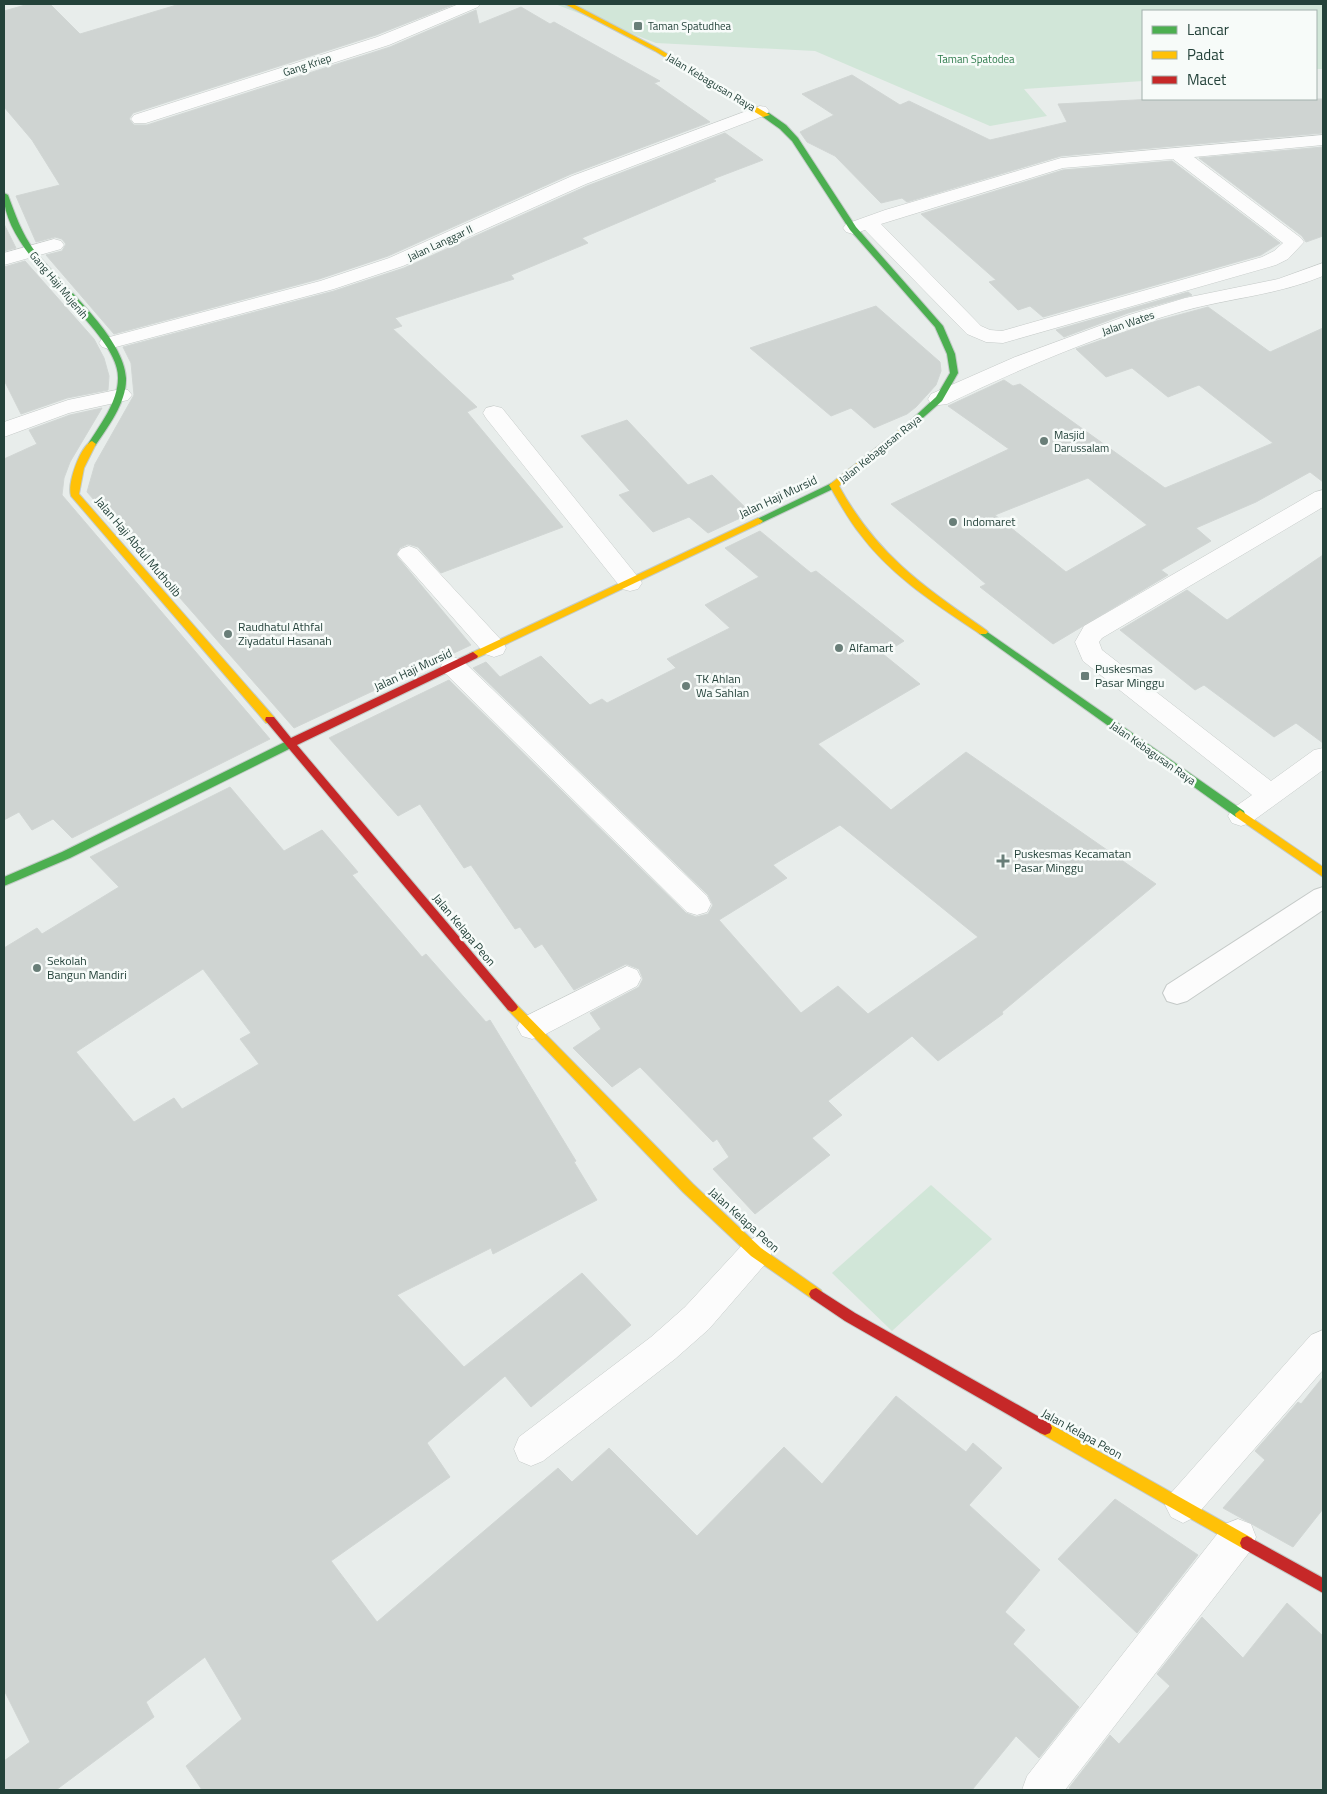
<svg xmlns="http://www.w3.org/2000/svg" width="1327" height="1794" viewBox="0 0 1327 1794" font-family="'Titillium Web',sans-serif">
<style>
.green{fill:#d1e6d8}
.building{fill:#cfd4d2;stroke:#d1d6d4;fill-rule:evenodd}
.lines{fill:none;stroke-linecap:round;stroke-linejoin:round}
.lane-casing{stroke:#c5cac8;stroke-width:2}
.street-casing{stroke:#c5cac8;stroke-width:1}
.fast-casing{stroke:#c3cbc8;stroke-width:2}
.slow-casing{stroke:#c3cbc8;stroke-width:2}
.jam-casing{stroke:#c3cbc8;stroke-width:2}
.lane{fill:#fcfcfc;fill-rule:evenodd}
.street{fill:#fcfcfc;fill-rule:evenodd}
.fast{fill:#4caf50;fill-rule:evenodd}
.slow{fill:#ffc107;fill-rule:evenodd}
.jam{fill:#c62828;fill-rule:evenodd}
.poi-dot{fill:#697e78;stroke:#f7fbf9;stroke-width:2}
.labels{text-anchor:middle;stroke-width:5;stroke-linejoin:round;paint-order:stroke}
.far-poi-label{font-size:11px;fill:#24423a;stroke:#f7fbf9;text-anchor:start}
.far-park-label{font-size:11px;fill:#2d7a4b;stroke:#f7fbf9}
.far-street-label{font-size:11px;fill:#24423a;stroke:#f7fbf9}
.street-label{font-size:12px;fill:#24423a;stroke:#f7fbf9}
.poi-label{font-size:12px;fill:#24423a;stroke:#f7fbf9;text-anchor:start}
</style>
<rect width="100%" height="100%" fill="#e8edeb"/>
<g class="green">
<path d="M555 4H1323V69H1316V11H1143V81L1024 89 1047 116 990 126 815 51 656 43Z"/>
<path d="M931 1185 992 1239 892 1331 832 1273Z"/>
</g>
<g class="building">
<path d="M29 4H50L80 34 180 4H455L376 35 133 113 129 119 134 125H147L390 47 476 10 479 24 521 7 550 24 554 22 660 81 654 83 710 122 571 174 388 256 319 279 114 334 46 255 62 251 66 244 62 239 55 237 36 242 16 196 60 185 32 140 4 107V11Z"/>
<path d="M852 75 900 105 909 101 990 140 1067 122 1058 104 1154 99H1323V133L1061 156 907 202 902 198 881 203 835 156 807 142 800 132 834 115 802 94Z"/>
<path d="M725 133 763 160 713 179 716 181 582 238 588 243 511 275 514 279 395 318 402 326 393 329 477 407 467 412 563 527 441 573 418 547 408 544 400 548 396 555 471 645 294 728 87 492 95 464 134 395 131 363 123 347 334 291 404 268 587 186Z"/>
<path d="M1323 147V236L1306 242 1302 236 1199 158Z"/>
<path d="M1172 161 1280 243 1261 255 1043 317 1030 306 1018 310 989 282 996 280 921 214 1063 170Z"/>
<path d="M4 224 16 248 4 251Z"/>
<path d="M25 261 94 339 104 358 109 376 108 390 67 398 21 414 4 380V267Z"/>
<path d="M1188 292 1192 295 1128 313 1064 337 1056 330Z"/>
<path d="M876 306 940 362 941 371 936 385 916 407 907 414 874 428 851 408 831 416 750 348Z"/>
<path d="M1208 307 1270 352 1323 328V482L1310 472 1256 502 1196 528 1211 541 1161 570 1168 575 1053 644 980 587 986 584 891 504 1009 449 948 406 1004 380 1013 386 1020 384 1165 488 1273 443 1199 385 1168 397 1132 368 1106 377 1076 349 1153 322ZM1088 478 1147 525 1066 572 995 515Z"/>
<path d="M102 408 70 462 64 478 62 495 270 739 72 838 53 819 32 830 19 812 4 820V459L37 444 29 430 70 415Z"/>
<path d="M627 420 688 485 712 475 751 513 708 533 689 517 653 532 619 495 630 491 581 436Z"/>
<path d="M760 531 811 573 816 571 904 641 883 654 920 684 818 744 891 810 966 752 1156 884 1002 1012 1003 1014 938 1061 912 1036 828 1101 842 1115 812 1138 830 1155 755 1214 713 1169 729 1157 717 1139 713 1142 640 1067 612 1087 573 1048 601 1029 590 1013 639 987 643 979 639 969 626 964 574 990 542 944 535 948 520 927 515 929 471 865 464 868 420 804 398 816 329 738 449 680 686 913 696 917 708 914 713 905 708 895 473 668 486 662 500 677 541 656 590 705 602 699 607 703 676 668 667 659 730 628 705 605 759 577 725 548ZM840 825 978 937 868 1014 838 986 801 1013 719 920 787 878 773 865Z"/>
<path d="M1323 555V743L1296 723 1274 737 1204 685 1195 690 1120 630 1187 590 1227 620Z"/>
<path d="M230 787 284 851 322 830 358 872 352 875 422 957 426 954 486 1022 490 1020 576 1161 574 1162 597 1200 493 1254 491 1248 397 1295 464 1367 582 1273 631 1325 531 1407 505 1376 427 1443 450 1477 331 1561 377 1622 558 1468 572 1482 609 1448 697 1536 784 1447 822 1484 896 1396 966 1452 973 1443 1002 1468 969 1505 1040 1570 1005 1612 1025 1630 1013 1644 1079 1707 1039 1758 1016 1736 972 1790H202L186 1766 242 1719 205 1657 146 1702 154 1717 56 1790H4V1761L30 1742 4 1690V948L37 928 42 934 119 887 90 857ZM203 969 251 1033 240 1039 259 1064 182 1109 174 1098 134 1122 76 1052Z"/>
<path d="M1323 1377V1509L1293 1547 1223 1508 1265 1460 1255 1451 1298 1402 1301 1404Z"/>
<path d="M1115 1499 1198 1555 1137 1633 1058 1559Z"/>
<path d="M1287 1603 1323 1636V1790H1072L1069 1788 1110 1735 1119 1744 1170 1686 1157 1674 1202 1617 1243 1658Z"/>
</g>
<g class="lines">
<g class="lane-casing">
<path id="lane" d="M1323 887V910L1187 1001 1177 1004 1167 1001 1163 993 1167 985 1314 890Z"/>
</g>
<g class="street-casing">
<g id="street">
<path d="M459 4H480L478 7 389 45 146 123H134L131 119 134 115 377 37Z"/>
<path d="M760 106 766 107 769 111 766 115 586 184 403 266 334 289 116 347 109 349 102 347 99 343 102 339 320 281 389 258 572 176Z"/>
<path d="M1323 135V145L1194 157 1301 238 1304 242 1288 259 1276 265 1003 343 986 342 967 334 865 230 853 234 846 232 843 228 846 224 885 210 1061 158ZM1173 159 1283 243 1274 251 1262 257 1002 331 990 330 981 326 881 224 1063 168Z"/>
<path d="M54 239 61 241 64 245 61 249 4 265V253Z"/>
<path d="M1323 263V276C1278 295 1230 298 1183 311 1102 334 1023 367 947 404L939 405 931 404 928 399 931 394 1015 357 1129 315 1185 298 1278 279Z"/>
<path d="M121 389 128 390 132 395 128 400 69 413 4 437V422L68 400Z"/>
<path d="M494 406 502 408 638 577 642 583 638 589 630 591 622 589 486 418 483 413 486 408Z"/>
<path d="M1323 490V507L1102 638 1099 642 1102 650 1271 781 1314 750 1323 748V770L1250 823 1241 826 1232 823 1228 816 1232 809 1252 795 1083 661 1075 642 1084 626 1315 492Z"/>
<path d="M409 546 417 549 503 642 506 648 503 654 494 657 485 654 401 559 397 554 401 549Z"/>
<path d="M453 657 462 660 707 896 711 904 707 912 697 915 687 912 444 672 441 666 444 660Z"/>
<path d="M627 966 637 970 641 978 637 986 542 1036 532 1039 522 1036 517 1027 522 1018Z"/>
<path d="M756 1237 767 1242 772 1252 767 1262 709 1329 675 1359 543 1461 531 1466 519 1461 514 1449 519 1437 651 1337 685 1307 745 1242Z"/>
<path d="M1323 1330V1370L1195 1517 1183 1523 1171 1517 1165 1505 1171 1493 1311 1335Z"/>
<path d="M1238 1519 1251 1524 1256 1537 1251 1550 1065 1790H1022L1027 1776 1225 1524Z"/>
</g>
</g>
<g class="fast-casing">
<g id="fast">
<path d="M763 113H769L786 125 798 138 856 227 943 326 955 354 958 373 942 401 917 423 914 424 910 421 936 397 950 373 947 354 935 327 850 230 792 141 780 129 763 117Z"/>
<path d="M4 193 8 195C15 214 22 234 34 250 59 283 124 336 126 378 127 402 108 427 95 446H89L88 444C100 425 118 402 118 378 118 364 110 351 102 340 75 301 1 242 4 193Z"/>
<path d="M834 482 837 483V487L761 523 758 524 753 521Z"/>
<path d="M983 629 1244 811 1245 814 1244 817H1236L980 634 978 632Z"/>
<path d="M291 739 296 743 295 746 70 858 4 886V877L62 852Z"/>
</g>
</g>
<g class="slow-casing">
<g id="slow">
<path d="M565 4H573L659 49 770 115 763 117 655 51Z"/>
<path d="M914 418 918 421 917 423 839 486C877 555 923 586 986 630L988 632 986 634H980C937 605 891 576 860 534 848 519 839 502 829 485Z"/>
<path d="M92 441 96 444 84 468 79 494 274 717 275 720 274 723H266L71 496C67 484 80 446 92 441Z"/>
<path d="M758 518 763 521 761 523 477 658H469L468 656 469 654Z"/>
<path d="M1240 810 1323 867V877L1236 817 1235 814Z"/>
<path d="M512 1002 516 1004 693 1184 761 1248 821 1290 823 1294 821 1298 816 1300 811 1298 751 1256 683 1192 508 1010 506 1007 508 1004Z"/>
<path d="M1045 1421 1252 1538 1254 1543 1252 1548 1247 1550 1242 1548 1040 1433 1038 1428 1040 1423Z"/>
</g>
</g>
<g class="jam-casing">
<g id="jam">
<path d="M473 652 478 656 477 658 297 745 516 1004 518 1007 516 1010 512 1012 508 1010 265 720 266 717H274L291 738Z"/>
<path d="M816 1288 855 1313 1050 1423 1052 1428 1050 1433 1045 1435 1040 1433 845 1321 811 1298 809 1294 811 1290Z"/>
<path d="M1247 1536 1323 1578V1593L1242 1548 1240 1543 1242 1538Z"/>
</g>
</g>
<use href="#lane" class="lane"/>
<use href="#street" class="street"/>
<use href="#fast" class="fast"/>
<use href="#slow" class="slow"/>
<use href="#jam" class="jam"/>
</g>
<g class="poi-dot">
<rect x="633" y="21" width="10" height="10" rx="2.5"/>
<circle cx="1044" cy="441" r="5"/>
<circle cx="953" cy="522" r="5"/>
<circle cx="228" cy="634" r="5"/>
<circle cx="839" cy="648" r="5"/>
<rect x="1080" y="671" width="10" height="10" rx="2.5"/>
<circle cx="686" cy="686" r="5"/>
<path d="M1000.5 853.5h5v5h5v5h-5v5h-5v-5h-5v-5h5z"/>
<circle cx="37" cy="968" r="5"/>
</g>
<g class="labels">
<g class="far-poi-label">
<text x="648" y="30">Taman Spatudhea</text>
<text x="1054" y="439">Masjid<tspan x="1054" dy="13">Darussalam</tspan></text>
</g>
<g class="far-park-label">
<text x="976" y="63">Taman Spatodea</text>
</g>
<g class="far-street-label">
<text transform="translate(307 65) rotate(-18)" y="4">Gang Kriep</text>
<text transform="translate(711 82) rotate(31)" y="4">Jalan Kebagusan Raya</text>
<text transform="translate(440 243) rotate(-25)" y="4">Jalan Langgar II</text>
<text transform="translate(59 285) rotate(50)" y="4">Gang Haji Mujenih</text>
<text transform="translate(1128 323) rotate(-19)" y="4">Jalan Wates</text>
<text transform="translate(880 449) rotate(-39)" y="4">Jalan Kebagusan Raya</text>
<text transform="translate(1153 753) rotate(35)" y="4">Jalan Kebagusan Raya</text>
</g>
<g class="street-label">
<text transform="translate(778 497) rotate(-25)" y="4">Jalan Haji Mursid</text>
<text transform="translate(138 547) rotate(50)" y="4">Jalan Haji Abdul Mutholib</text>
<text transform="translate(413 670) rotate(-25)" y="4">Jalan Haji Mursid</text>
<text transform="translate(464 930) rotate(50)" y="4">Jalan Kelapa Peon</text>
<text transform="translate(744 1220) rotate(42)" y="4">Jalan Kelapa Peon</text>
<text transform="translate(1082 1434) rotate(29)" y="4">Jalan Kelapa Peon</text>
</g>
<g class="poi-label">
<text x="963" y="526">Indomaret</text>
<text x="238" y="631">Raudhatul Athfal<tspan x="238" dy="14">Ziyadatul Hasanah</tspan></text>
<text x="849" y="652">Alfamart</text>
<text x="1095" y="673">Puskesmas<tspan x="1095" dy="14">Pasar Minggu</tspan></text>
<text x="696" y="683">TK Ahlan<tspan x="696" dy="14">Wa Sahlan</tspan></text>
<text x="1014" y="858">Puskesmas Kecamatan<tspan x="1014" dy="14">Pasar Minggu</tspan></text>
<text x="47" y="965">Sekolah<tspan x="47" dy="14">Bangun Mandiri</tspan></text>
</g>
</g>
<rect width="1327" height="1794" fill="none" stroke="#24423a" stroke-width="10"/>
<rect x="1142" y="10" width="175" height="90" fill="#f7fbf9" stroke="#a3b1ad"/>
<rect x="1152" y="26" width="25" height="8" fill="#4caf50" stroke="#a3b1ad"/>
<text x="1187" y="35" font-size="15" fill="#24423a">Lancar</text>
<rect x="1152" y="51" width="25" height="8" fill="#ffc107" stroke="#a3b1ad"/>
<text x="1187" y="60" font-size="15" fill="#24423a">Padat</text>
<rect x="1152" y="76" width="25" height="8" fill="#c62828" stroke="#a3b1ad"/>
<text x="1187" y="85" font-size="15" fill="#24423a">Macet</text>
</svg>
